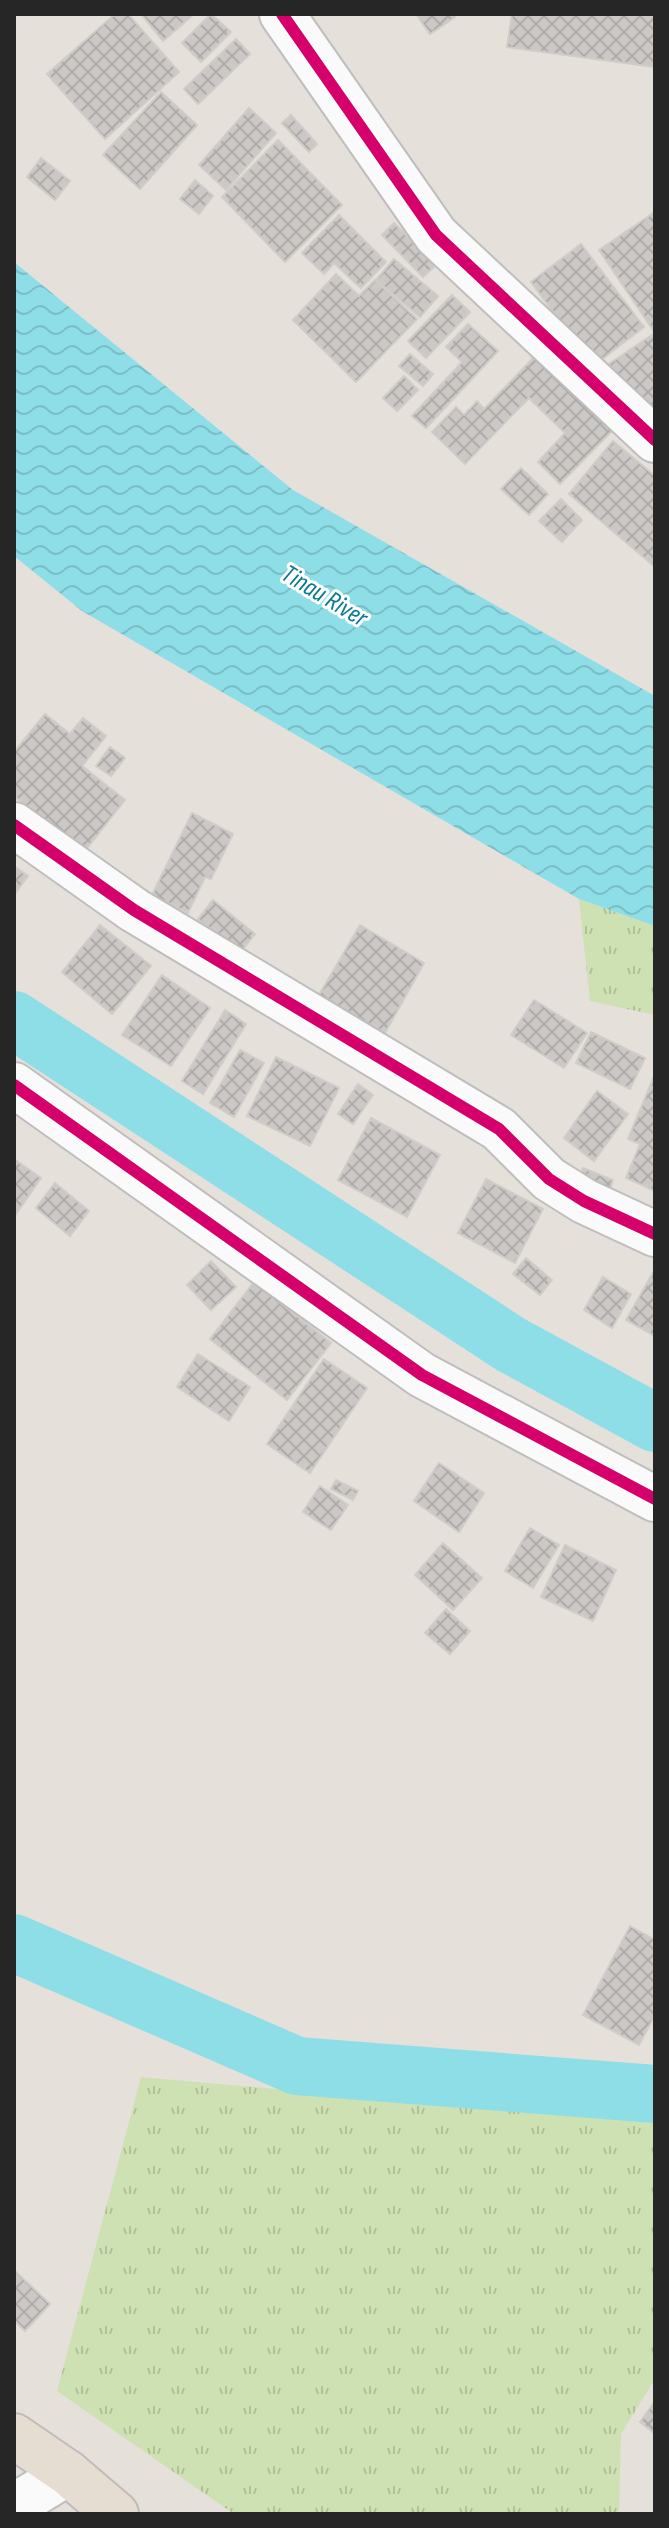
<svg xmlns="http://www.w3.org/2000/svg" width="669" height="2528" viewBox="0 0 669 2528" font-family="'Sofia Sans Condensed',sans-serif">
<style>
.grass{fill:url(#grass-tufts)}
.water{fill:url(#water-waves)}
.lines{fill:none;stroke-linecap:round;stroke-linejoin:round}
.canal{stroke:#8edee8;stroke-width:58}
.building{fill:url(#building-cross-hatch);stroke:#d0ccc7;stroke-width:2}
.minor-casing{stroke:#bfbdbd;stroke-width:48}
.major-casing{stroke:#bebcbb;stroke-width:48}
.minor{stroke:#fbfafa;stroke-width:44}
.major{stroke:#e5ddd1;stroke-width:44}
.cycleway-casing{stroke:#fff;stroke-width:17}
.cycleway{stroke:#d6006c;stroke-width:12}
.labels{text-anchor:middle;stroke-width:6;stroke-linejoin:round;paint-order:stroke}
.water-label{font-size:26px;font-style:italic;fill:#0c7994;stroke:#fff}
</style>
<defs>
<pattern id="grass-tufts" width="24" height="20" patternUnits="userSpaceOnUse" patternTransform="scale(2)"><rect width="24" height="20" fill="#cde1b3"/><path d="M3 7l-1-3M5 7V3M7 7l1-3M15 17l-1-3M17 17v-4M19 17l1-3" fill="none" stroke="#b0c19a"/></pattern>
<pattern id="water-waves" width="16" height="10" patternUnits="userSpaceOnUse" patternTransform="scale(2)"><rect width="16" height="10" fill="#8edee8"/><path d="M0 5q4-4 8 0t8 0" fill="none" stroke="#7abec7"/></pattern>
<pattern id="building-cross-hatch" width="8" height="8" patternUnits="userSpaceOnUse" patternTransform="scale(2)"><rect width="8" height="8" fill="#ccc8c5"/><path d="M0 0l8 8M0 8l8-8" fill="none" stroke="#afaca9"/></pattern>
</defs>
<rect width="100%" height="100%" fill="#e6e0db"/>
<g class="grass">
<path d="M579 899 655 926V1015L590 1001Z"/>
<path d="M141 2077 655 2123V2379L621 2434 619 2514H234L57 2391Z"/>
</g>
<path class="water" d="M14 262 293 490 655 696V926L579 899 82 611 14 556Z"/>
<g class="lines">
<g class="canal">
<path d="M14 1020 510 1344 655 1423"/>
<path d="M14 1943 297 2066 655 2094"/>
</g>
</g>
<g class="building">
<path d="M115 14H128L179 72 105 139 47 74Z"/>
<path d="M141 14H194L163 41Z"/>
<path d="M211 14 231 32 201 62 182 43Z"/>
<path d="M416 14H454L455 17 430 34Z"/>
<path d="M512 14H655V67L507 47Z"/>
<path d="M236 39 250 54 198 104 184 89Z"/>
<path d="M161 92 197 125 140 189 103 155Z"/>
<path d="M249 108 276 133 226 190 199 165Z"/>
<path d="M291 115 317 144 309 152 282 123Z"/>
<path d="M278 140 342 205 285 262 222 197Z"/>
<path d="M41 158 70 181 55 200 27 177Z"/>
<path d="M195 180 213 196 199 214 180 199Z"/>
<path d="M655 212V333L599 250Z"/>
<path d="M339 215 386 262 361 288 334 263 324 274 302 253Z"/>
<path d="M394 223 436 265 423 277 382 235Z"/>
<path d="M581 244 644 327 593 366 531 282Z"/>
<path d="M394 259 438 296 420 317 376 280Z"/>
<path d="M336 274 359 296 375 280 417 319 356 382 293 320Z"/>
<path d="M452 295 470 312 426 358 408 341Z"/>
<path d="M468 324 498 351 426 428 412 416 462 362 446 347Z"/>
<path d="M655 333V425L652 428 609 364Z"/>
<path d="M538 353 615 428 560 484 538 462 565 433 529 398 465 464 432 432 456 407 464 415 477 401 484 409Z"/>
<path d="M410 354 433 374 423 386 399 366Z"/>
<path d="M404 376 418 390 397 411 383 398Z"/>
<path d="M613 441 655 476 654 566 569 494Z"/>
<path d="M521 468 548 494 529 515 501 489Z"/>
<path d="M561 499 582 520 562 542 539 521Z"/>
<path d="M45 714 70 734 83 718 106 736 82 766 125 800 84 852 14 796V752Z"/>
<path d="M110 747 125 758 111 776 96 766Z"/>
<path d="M192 813 233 834 211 879 205 877 188 913 152 895Z"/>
<path d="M14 866 28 876 14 895Z"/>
<path d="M213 900 255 934 240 953 198 919Z"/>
<path d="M100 925 151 966 112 1014 62 972Z"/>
<path d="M360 925 424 963 385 1033 319 995Z"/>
<path d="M162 975 210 1008 171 1066 122 1035Z"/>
<path d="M534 1000 587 1033 564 1068 511 1035Z"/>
<path d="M225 1010 246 1024 203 1094 182 1081Z"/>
<path d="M591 1032 645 1058 630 1089 576 1063Z"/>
<path d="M240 1050 264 1063 234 1117 210 1103Z"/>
<path d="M276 1057 339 1088 310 1146 247 1116Z"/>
<path d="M655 1074V1191L626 1178 640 1144 628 1139Z"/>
<path d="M358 1084 373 1095 353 1124 338 1114Z"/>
<path d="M597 1091 628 1114 594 1161 564 1138Z"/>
<path d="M371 1118 440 1155 407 1217 338 1180Z"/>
<path d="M14 1159 41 1178 14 1217Z"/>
<path d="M583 1168 613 1180 606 1201 574 1188Z"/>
<path d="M486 1179 543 1209 515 1263 458 1233Z"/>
<path d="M55 1183 89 1211 70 1236 36 1208Z"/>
<path d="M526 1258 552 1280 540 1295 513 1274Z"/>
<path d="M211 1261 236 1287 211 1310 187 1285Z"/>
<path d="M655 1269V1336L626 1320Z"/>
<path d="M603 1277 631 1294 612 1328 584 1310Z"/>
<path d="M254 1282 331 1343 287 1400 210 1339Z"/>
<path d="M198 1354 250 1387 229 1421 177 1387Z"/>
<path d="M324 1359 367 1388 310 1473 267 1444Z"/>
<path d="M439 1463 484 1493 459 1532 414 1501Z"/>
<path d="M336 1480 358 1491 353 1500 331 1489Z"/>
<path d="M320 1486 348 1505 331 1530 303 1512Z"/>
<path d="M530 1528 559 1545 533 1588 505 1571Z"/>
<path d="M443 1543 482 1578 453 1610 415 1575Z"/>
<path d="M565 1545 616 1570 593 1621 541 1597Z"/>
<path d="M446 1609 470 1631 450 1654 425 1633Z"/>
<path d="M630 1926 655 1940V2015L639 2045 583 2015Z"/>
<path d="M14 2270 50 2304 25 2331 14 2320Z"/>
<path d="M655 2401V2434L640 2422Z"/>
</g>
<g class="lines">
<g class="minor-casing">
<g id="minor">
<path d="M282 14 436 235 655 440"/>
<path d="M14 825 134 910 499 1129 549 1179 584 1201 655 1234"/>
<path d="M14 1085 422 1375 655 1499"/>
<path d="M14 2506 68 2473"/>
</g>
</g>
<g class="major-casing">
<path id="major" d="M14 2436 68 2473 116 2514"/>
</g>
<use href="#minor" class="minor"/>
<use href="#major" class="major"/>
<g class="cycleway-casing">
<g id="cycleway">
<path d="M282 14 436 235 655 440"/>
<path d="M14 825 134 910 499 1129 549 1179 584 1201 655 1234"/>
<path d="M14 1085 422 1375 655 1499"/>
</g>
</g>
<use href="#cycleway" class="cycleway"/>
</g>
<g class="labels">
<g class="water-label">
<text transform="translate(325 595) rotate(31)" y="9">Tinau River</text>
</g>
</g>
<rect width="669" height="2528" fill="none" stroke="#262626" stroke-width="32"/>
</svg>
